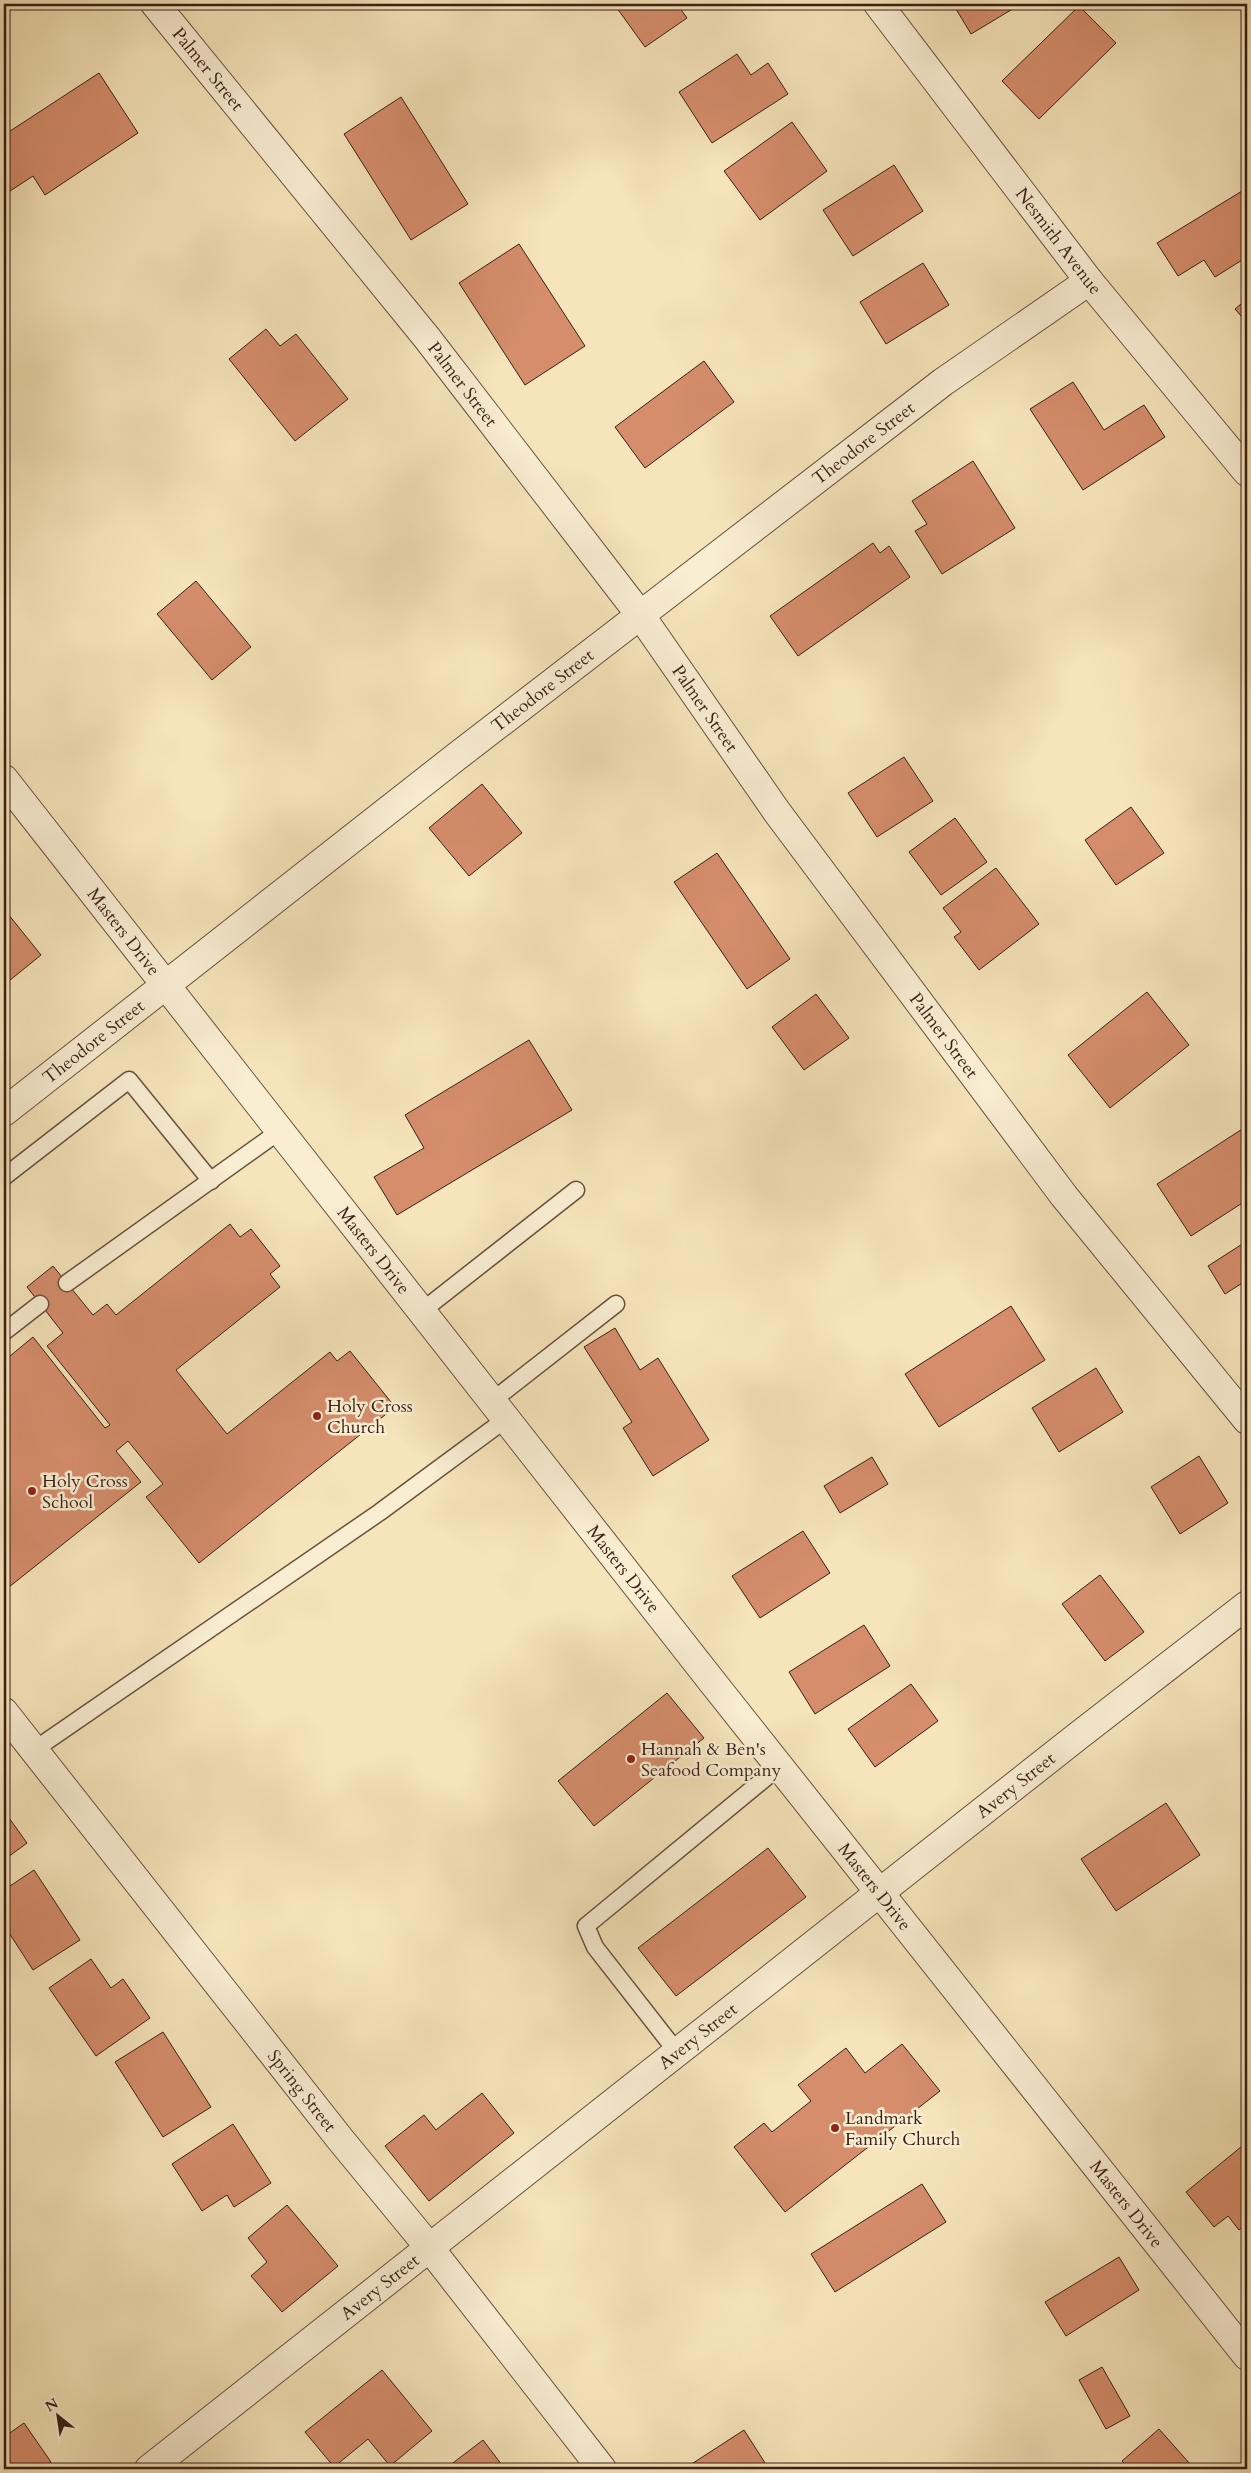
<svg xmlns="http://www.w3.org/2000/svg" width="1251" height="2473" viewBox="0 0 1251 2473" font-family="Cardo,serif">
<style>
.building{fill:#d58d6c;stroke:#381f15}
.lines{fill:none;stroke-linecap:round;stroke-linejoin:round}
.service-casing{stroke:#68503e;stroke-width:19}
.minor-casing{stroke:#68503e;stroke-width:30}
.tertiary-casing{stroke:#68503e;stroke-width:30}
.service{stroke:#f9edd2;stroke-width:16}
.minor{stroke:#f9edd2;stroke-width:28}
.tertiary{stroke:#f9edd2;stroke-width:28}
.poi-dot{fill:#8f2418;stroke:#f9edd2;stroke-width:2}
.labels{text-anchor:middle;stroke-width:5;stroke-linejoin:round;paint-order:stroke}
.street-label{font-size:18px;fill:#381f15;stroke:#f9edd2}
.poi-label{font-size:18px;fill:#381f15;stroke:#f9edd2;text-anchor:start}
</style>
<rect width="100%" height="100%" fill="#f6e4ba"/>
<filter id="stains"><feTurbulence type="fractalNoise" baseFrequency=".004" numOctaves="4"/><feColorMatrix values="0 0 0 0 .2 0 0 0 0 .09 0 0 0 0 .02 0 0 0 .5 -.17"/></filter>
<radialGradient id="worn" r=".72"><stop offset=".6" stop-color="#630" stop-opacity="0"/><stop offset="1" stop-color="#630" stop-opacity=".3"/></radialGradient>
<g class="building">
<path d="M614 4H677L687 18 645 47Z"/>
<path d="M953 4H1021L971 34Z"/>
<path d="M1079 6 1116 43 1039 119 1002 81Z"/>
<path d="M737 54 751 75 768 63 788 94 712 143 679 92Z"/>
<path d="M99 73 138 133 45 195 33 176 4 195V135Z"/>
<path d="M401 97 468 204 411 240 344 134Z"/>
<path d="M792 122 827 171 760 220 724 171Z"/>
<path d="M894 165 923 211 853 256 823 210Z"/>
<path d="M1247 188V257L1215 277 1204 260 1178 276 1157 243Z"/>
<path d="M519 244 585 346 525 385 459 283Z"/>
<path d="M923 263 949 305 886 344 860 302Z"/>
<path d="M1247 299V323L1235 309Z"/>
<path d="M266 329 280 346 296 334 348 399 295 441 229 359Z"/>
<path d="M704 361 734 402 645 468 615 427Z"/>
<path d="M1073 382 1104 430 1144 405 1165 437 1083 490 1030 409Z"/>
<path d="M973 461 1015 528 942 574 915 531 927 524 912 501Z"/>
<path d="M873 543 880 553 889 546 910 577 798 656 770 616Z"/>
<path d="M196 581 251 647 212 680 157 614Z"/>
<path d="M904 757 933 801 877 837 848 793Z"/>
<path d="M482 784 522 833 469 876 429 828Z"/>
<path d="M1131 807 1164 853 1116 885 1085 840Z"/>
<path d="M955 818 987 862 941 895 909 852Z"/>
<path d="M717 853 790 959 747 989 674 882Z"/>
<path d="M996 868 1039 924 979 970 954 937 961 932 943 908Z"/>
<path d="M4 909 41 955 4 985Z"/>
<path d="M1147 992 1189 1045 1110 1108 1068 1055Z"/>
<path d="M816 994 849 1038 804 1070 772 1027Z"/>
<path d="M529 1040 572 1110 397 1215 374 1177 424 1148 405 1115Z"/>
<path d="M1247 1126V1200L1191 1236 1157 1184Z"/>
<path d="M230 1224 240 1237 251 1229 280 1266 270 1274 280 1287 176 1370 227 1434 330 1352 337 1361 350 1351 395 1407 199 1563 146 1497 163 1484 128 1441 116 1451 141 1482 4 1591V1361L33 1337 105 1428 110 1425 47 1346 63 1333 27 1287 53 1266 93 1315 107 1304 116 1315Z"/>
<path d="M1247 1241V1280L1225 1294 1208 1266Z"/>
<path d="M1011 1306 1045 1360 939 1427 905 1374Z"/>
<path d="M615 1328 640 1370 658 1358 709 1440 653 1476 623 1428 632 1422 584 1347Z"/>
<path d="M1096 1368 1123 1412 1059 1452 1032 1408Z"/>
<path d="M1199 1456 1228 1503 1180 1534 1151 1487Z"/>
<path d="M872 1457 888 1484 840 1513 824 1486Z"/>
<path d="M803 1531 830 1573 760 1618 732 1576Z"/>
<path d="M1100 1575 1144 1632 1105 1661 1062 1604Z"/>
<path d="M864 1625 890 1666 815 1714 789 1672Z"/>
<path d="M911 1684 938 1721 875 1767 848 1729Z"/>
<path d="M667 1693 704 1738 594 1826 558 1781Z"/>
<path d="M1166 1803 1200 1855 1116 1911 1081 1859Z"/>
<path d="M4 1811 27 1843 4 1860Z"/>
<path d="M768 1848 806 1897 676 1996 638 1948Z"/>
<path d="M34 1870 80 1940 33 1970 4 1925V1890Z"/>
<path d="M91 1959 111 1988 123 1979 150 2018 96 2056 49 1988Z"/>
<path d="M163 2032 211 2107 163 2137 115 2062Z"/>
<path d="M902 2044 940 2091 785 2212 734 2147 764 2123 772 2132 811 2101 798 2085 846 2048 865 2073Z"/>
<path d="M482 2093 514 2133 429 2201 385 2146 424 2115 436 2130Z"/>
<path d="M233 2124 271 2183 234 2207 227 2195 202 2211 172 2164Z"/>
<path d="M1247 2142V2223L1239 2230 1228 2216 1214 2227 1186 2192Z"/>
<path d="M922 2184 946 2222 835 2292 811 2254Z"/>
<path d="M287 2205 338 2266 282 2312 251 2276 267 2262 248 2238Z"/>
<path d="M1119 2257 1139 2290 1066 2336 1045 2302Z"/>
<path d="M1102 2367 1130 2416 1106 2429 1079 2380Z"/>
<path d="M382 2370 432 2431 390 2466 368 2439 334 2467 305 2432Z"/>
<path d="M24 2423 51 2462 40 2469H4V2437Z"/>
<path d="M1159 2429 1191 2465 1186 2469H1129L1122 2461Z"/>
<path d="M744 2430 767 2466 762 2469H689L687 2467Z"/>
<path d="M483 2440 505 2469H445Z"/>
</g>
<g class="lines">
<g class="service-casing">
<g id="service">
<path d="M4 1177 129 1080 211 1181"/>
<path d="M67 1283 281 1130"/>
<path d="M422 1311 576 1190"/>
<path d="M4 1332 40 1304"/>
<path d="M492 1401 616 1304"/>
<path d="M34 1750 380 1512 506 1419"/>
<path d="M677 2052 595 1947 586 1926 780 1766"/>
</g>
</g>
<g class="minor-casing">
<g id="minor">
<path id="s1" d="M155 4 427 338 641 616 777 812 1064 1196 1247 1420"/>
<path id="s2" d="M878 4 1089 281 1247 472"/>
<path id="s3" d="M4 1112 456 757 943 382 1089 281"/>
<path id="s4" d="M4 1712 340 2139 429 2247 602 2469"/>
<path id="s5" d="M149 2469 1078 1736 1247 1605"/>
</g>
</g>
<g class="tertiary-casing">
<g id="tertiary">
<path id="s6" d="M4 779 710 1679 1247 2356"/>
</g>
</g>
<use href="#service" class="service"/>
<use href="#minor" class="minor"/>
<use href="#tertiary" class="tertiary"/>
</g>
<g class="poi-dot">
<circle cx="317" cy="1416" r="5"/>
<circle cx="32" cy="1491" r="5"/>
<circle cx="631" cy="1759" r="5"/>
<circle cx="835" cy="2128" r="5"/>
</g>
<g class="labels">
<g class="street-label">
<text dy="6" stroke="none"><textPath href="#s1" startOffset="84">Palmer Street</textPath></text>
<text dy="6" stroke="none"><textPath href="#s2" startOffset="298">Nesmith Avenue</textPath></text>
<text dy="6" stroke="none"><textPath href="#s1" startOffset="489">Palmer Street</textPath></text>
<text dy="6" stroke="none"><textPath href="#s3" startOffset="1089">Theodore Street</textPath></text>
<text dy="6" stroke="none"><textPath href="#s3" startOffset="684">Theodore Street</textPath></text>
<text dy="6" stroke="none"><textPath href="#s1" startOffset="894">Palmer Street</textPath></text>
<text dy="6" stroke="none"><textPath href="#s6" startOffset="194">Masters Drive</textPath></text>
<text dy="6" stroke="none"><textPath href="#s1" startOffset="1299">Palmer Street</textPath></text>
<text dy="6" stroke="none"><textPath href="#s3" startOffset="114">Theodore Street</textPath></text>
<text dy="6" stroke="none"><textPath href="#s6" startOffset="599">Masters Drive</textPath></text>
<text dy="6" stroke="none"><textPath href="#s6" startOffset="1004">Masters Drive</textPath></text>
<text dy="6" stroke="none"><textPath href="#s5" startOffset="1104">Avery Street</textPath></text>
<text dy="6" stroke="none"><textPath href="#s6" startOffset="1409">Masters Drive</textPath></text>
<text dy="6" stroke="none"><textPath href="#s5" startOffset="699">Avery Street</textPath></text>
<text dy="6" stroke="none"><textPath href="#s4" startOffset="482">Spring Street</textPath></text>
<text dy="6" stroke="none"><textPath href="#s6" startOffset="1814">Masters Drive</textPath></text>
<text dy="6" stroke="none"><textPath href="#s5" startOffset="294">Avery Street</textPath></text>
</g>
<g class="poi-label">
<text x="327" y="1412">Holy Cross<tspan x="327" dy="21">Church</tspan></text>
<text x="42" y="1487">Holy Cross<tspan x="42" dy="21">School</tspan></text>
<text x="641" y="1755">Hannah &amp; Ben's<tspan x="641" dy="21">Seafood Company</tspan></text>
<text x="845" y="2124">Landmark<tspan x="845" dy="21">Family Church</tspan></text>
</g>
</g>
<rect width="1251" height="2473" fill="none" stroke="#f6e4ba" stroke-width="20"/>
<rect x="5" y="5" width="1241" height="2463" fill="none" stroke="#381f15" stroke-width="2.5"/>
<rect x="10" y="10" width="1231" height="2453" fill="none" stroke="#381f15"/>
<g transform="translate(58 2416) rotate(330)" stroke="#f9edd2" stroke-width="4" paint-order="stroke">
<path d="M0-4L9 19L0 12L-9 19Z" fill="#381f15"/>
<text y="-8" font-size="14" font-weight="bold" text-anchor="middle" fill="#381f15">N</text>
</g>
<rect width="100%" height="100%" filter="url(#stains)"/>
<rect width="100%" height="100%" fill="url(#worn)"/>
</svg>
